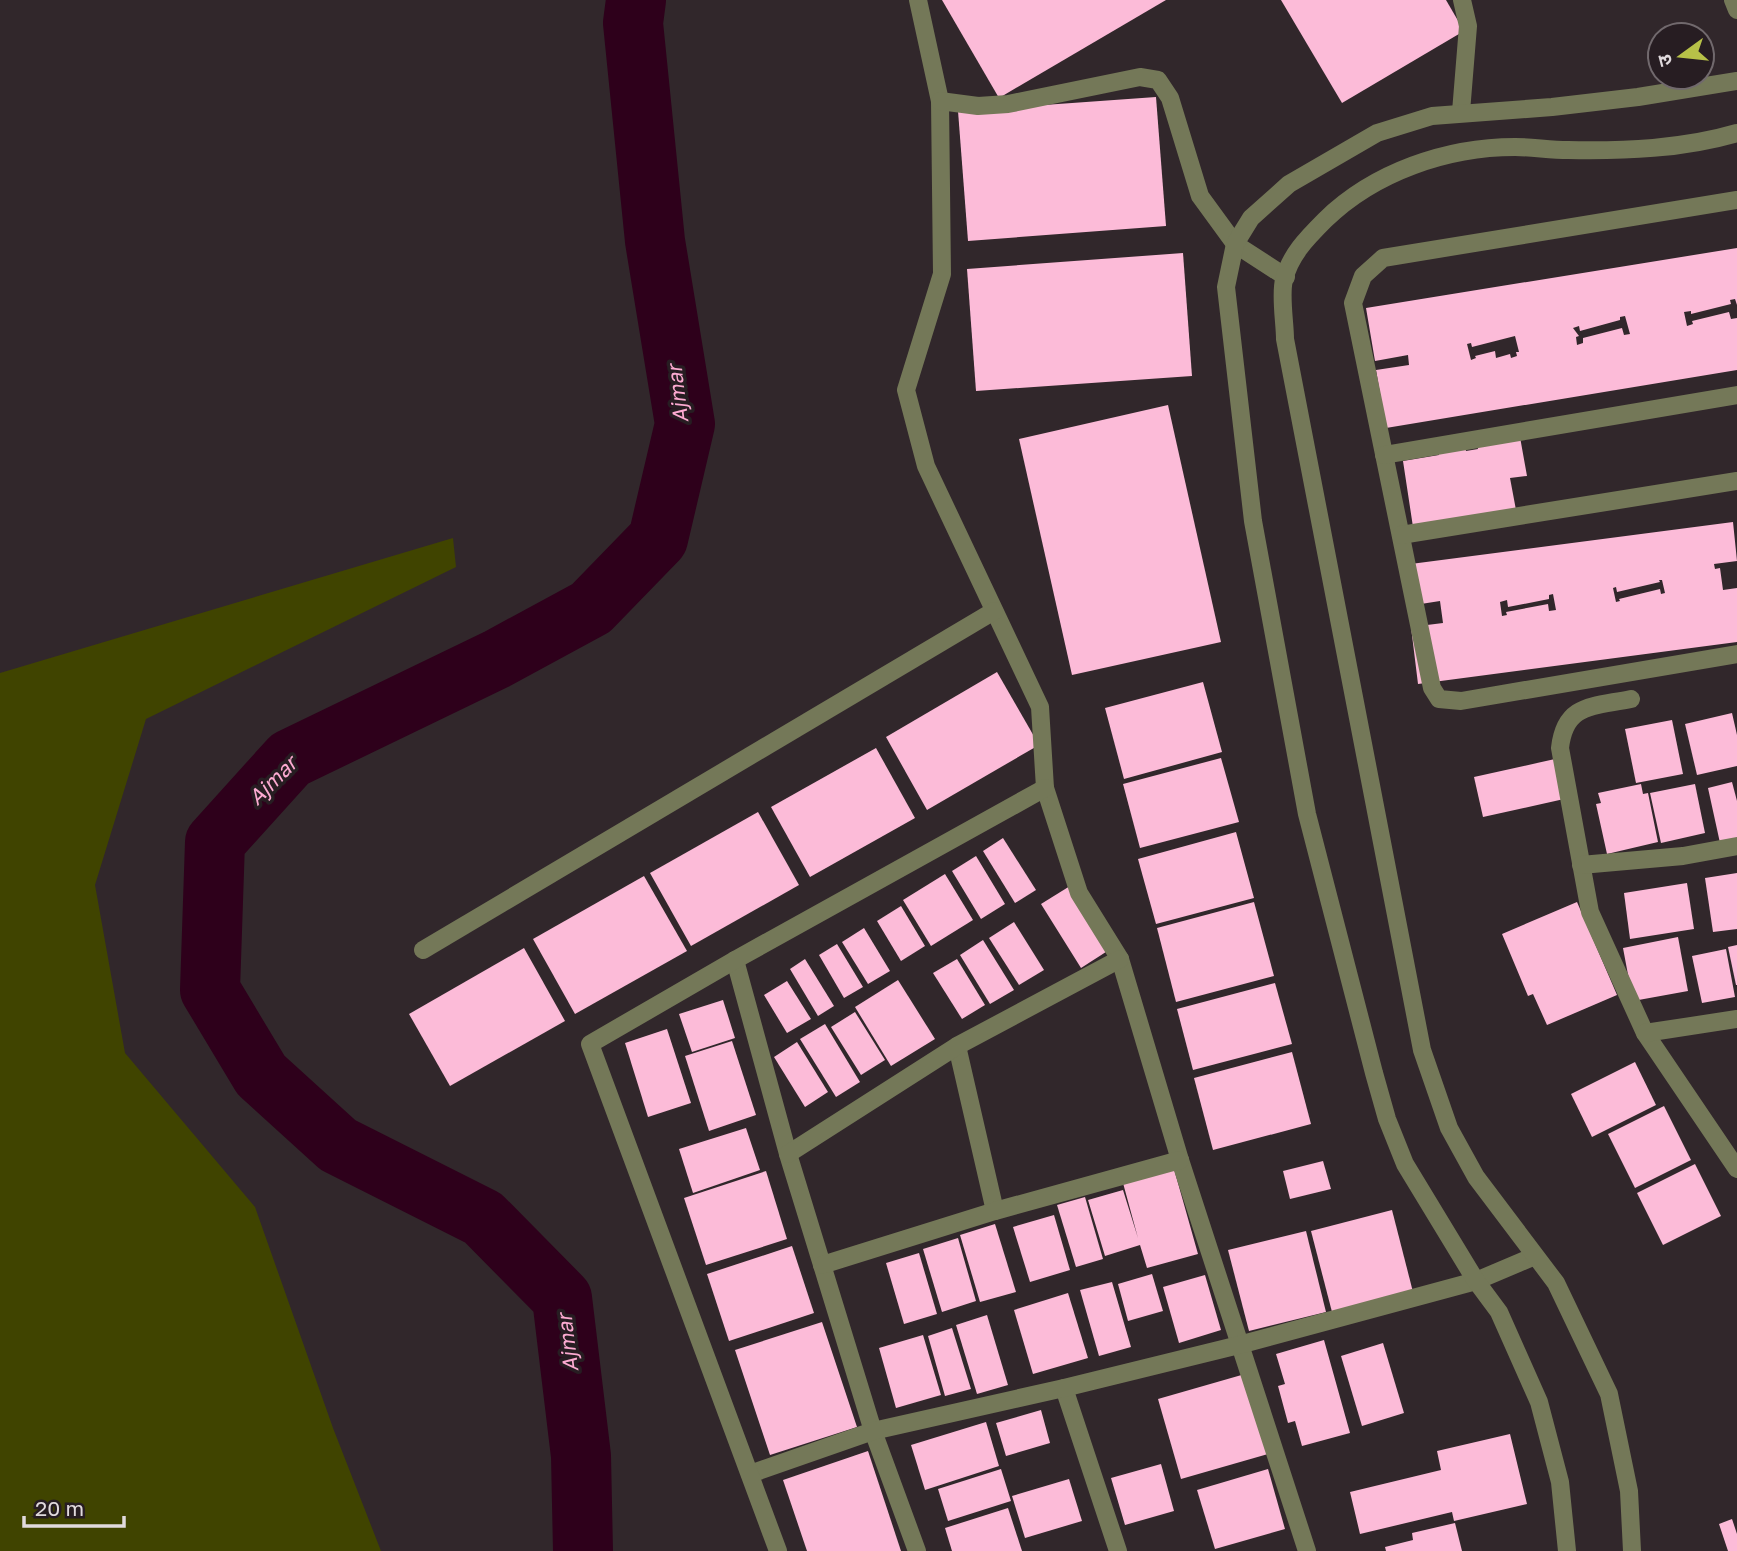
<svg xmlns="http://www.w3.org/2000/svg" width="1737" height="1551" viewBox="0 0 1737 1551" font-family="'Golos Text','Noto Sans Devanagari',sans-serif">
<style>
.green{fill:#404400}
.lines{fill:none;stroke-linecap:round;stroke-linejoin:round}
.river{stroke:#2e001b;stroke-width:60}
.building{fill:#fcbbd8;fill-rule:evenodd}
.minor{stroke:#747858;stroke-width:18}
.labels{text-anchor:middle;stroke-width:7;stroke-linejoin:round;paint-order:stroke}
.water-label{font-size:21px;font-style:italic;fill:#fcaad1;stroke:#271d22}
</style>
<rect width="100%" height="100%" fill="#31272b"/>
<path class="green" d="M453 538 456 567 146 719 95 885 125 1053 255 1207 333 1428 381 1551H0V673Z"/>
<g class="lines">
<path class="river" d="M583 1551 581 1456 562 1298 483 1218 338 1145 261 1075 210 990 215 842 290 759 497 659 591 608 658 539 685 424 655 241 633 23 636 0"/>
</g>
<g class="building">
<path d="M942 0H1166L999 98Z"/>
<path d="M1281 0H1446L1464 31 1342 103Z"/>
<path d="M1156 97 1166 226 968 241 958 111Z"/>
<path d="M1737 248V305L1735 299 1730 300 1731 304 1691 314V311L1684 312 1687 326 1693 324 1692 321 1729 312 1731 319 1737 318V370L1386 428 1376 370 1409 365 1408 355 1375 361 1366 308ZM1625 316 1630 334 1624 335 1622 328 1583 338V343L1577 345 1576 337 1579 336 1573 328 1579 326 1580 331 1620 320V317ZM1515 336 1519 352H1516L1517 356 1511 358 1510 354 1496 358 1495 351 1475 356 1476 358 1471 360 1467 344 1471 343 1472 347Z"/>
<path d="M1183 253 1192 376 976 391 967 269Z"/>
<path d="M1168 405 1221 642 1072 675 1019 439Z"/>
<path d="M1520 437 1527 476 1510 478 1516 510 1413 527 1403 461 1439 455 1438 450 1465 445 1466 451 1478 449 1477 444Z"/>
<path d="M1733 522 1737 561 1714 564 1715 569 1720 568 1723 590 1737 588V642L1418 684 1411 627 1443 623 1440 601 1408 606 1403 565ZM1659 580H1662L1665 593 1661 594 1660 589 1619 599 1620 601 1616 602 1613 588 1616 587 1617 592 1660 582ZM1553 594 1556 610 1549 611 1548 604 1506 612 1507 615 1502 616 1500 602 1507 600 1508 607 1549 599V595Z"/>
<path d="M997 672 1039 745 927 810 886 737Z"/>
<path d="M1203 682 1222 752 1124 779 1105 708Z"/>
<path d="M1732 713 1737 735V766L1697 775 1685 724Z"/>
<path d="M1672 720 1683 774 1636 783 1625 729Z"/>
<path d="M876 748 915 818 810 877 771 807Z"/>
<path d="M1221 758 1239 822 1140 848 1123 784Z"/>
<path d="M1555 759 1564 799 1483 817 1474 777Z"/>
<path d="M1732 782 1737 801V840L1720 843 1708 788Z"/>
<path d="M1641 784 1643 794 1648 793 1658 842 1607 854 1596 804 1601 803 1598 793Z"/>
<path d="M1695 784 1705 833 1661 843 1650 793Z"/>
<path d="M758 812 799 885 691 946 650 873Z"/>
<path d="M1236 832 1254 898 1156 924 1138 859Z"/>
<path d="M1003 838 1036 890 1015 903 983 851Z"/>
<path d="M976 856 1005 904 981 919 952 871Z"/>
<path d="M1737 873V929L1713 932 1705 878Z"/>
<path d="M945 874 973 920 931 946 903 900Z"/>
<path d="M644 876 687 951 575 1014 533 939Z"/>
<path d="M1687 883 1694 929 1630 939 1624 893Z"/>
<path d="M1070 886 1109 950 1081 968 1041 904Z"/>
<path d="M1254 902 1274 976 1176 1002 1157 928Z"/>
<path d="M1577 902 1617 995 1547 1025 1533 994 1528 996 1502 934Z"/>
<path d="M901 906 925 946 901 961 877 921Z"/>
<path d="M1014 922 1044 970 1019 985 989 938Z"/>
<path d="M864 928 890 971 868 984 842 942Z"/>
<path d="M1678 937 1688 991 1633 1001 1623 948Z"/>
<path d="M983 940 1014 990 990 1004 960 955Z"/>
<path d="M837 944 863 987 844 998 819 955Z"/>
<path d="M1737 945V985H1736L1728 947Z"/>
<path d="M524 948 565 1021 450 1086 409 1014Z"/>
<path d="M1726 949 1735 997 1702 1003 1692 956Z"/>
<path d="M805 959 834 1006 818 1016 790 969Z"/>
<path d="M957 959 985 1005 962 1019 933 973Z"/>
<path d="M898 980 935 1039 891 1066 855 1007Z"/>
<path d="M787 981 811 1019 787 1033 764 995Z"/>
<path d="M1275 983 1292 1044 1193 1070 1177 1009Z"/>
<path d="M723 1000 735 1038 692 1052 679 1014Z"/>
<path d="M855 1012 885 1060 861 1075 831 1027Z"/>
<path d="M825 1024 860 1082 836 1097 800 1039Z"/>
<path d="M667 1029 691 1103 648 1117 625 1043Z"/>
<path d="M732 1041 756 1115 709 1131 685 1056Z"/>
<path d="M797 1042 828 1092 805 1107 774 1057Z"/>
<path d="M1292 1052 1311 1124 1213 1150 1194 1078Z"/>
<path d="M1635 1062 1656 1105 1592 1137 1571 1094Z"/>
<path d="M1664 1106 1691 1160 1635 1188 1608 1134Z"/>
<path d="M746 1128 760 1170 693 1193 679 1149Z"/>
<path d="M1323 1161 1331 1189 1290 1199 1283 1171Z"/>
<path d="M1695 1164 1721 1216 1663 1245 1637 1193Z"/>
<path d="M1174 1169 1198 1254 1147 1268 1140 1245 1105 1256 1088 1200 1123 1190 1138 1238 1123 1183Z"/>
<path d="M766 1171 787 1239 706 1265 684 1198Z"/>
<path d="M1085 1197 1103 1259 1076 1267 1057 1205Z"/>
<path d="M1392 1210 1413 1292 1332 1312 1311 1231Z"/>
<path d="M1054 1215 1070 1270 1030 1282 1013 1227Z"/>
<path d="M995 1224 1016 1292 980 1302 960 1235Z"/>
<path d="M1306 1231 1326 1312 1249 1331 1228 1250Z"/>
<path d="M958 1238 976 1301 942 1312 923 1249Z"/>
<path d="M792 1246 814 1313 729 1341 707 1274Z"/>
<path d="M919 1253 937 1314 904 1324 886 1263Z"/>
<path d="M1152 1274 1163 1311 1128 1321 1118 1284Z"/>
<path d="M1205 1275 1221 1330 1179 1343 1163 1287Z"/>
<path d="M1112 1282 1131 1347 1099 1356 1080 1290Z"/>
<path d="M1068 1293 1088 1358 1033 1374 1014 1310Z"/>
<path d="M987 1315 1008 1385 977 1394 956 1325Z"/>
<path d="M822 1322 857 1427 770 1455 735 1350Z"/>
<path d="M952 1328 971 1389 945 1396 928 1336Z"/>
<path d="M923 1335 941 1395 896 1408 879 1348Z"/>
<path d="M1324 1340 1350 1433 1302 1446 1295 1421 1288 1423 1278 1386 1285 1384 1276 1354Z"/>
<path d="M1383 1343 1404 1413 1362 1426 1341 1356Z"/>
<path d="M1245 1374 1268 1454 1181 1479 1158 1399Z"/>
<path d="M1041 1410 1050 1443 1006 1456 996 1423Z"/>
<path d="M986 1422 999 1466 925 1490 911 1445Z"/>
<path d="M1510 1434 1527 1504 1454 1521 1452 1512 1360 1534 1350 1492 1441 1470 1437 1451Z"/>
<path d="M868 1451 901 1551H807L783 1480Z"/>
<path d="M1161 1464 1174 1511 1125 1525 1111 1478Z"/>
<path d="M1001 1469 1011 1501 948 1521 938 1489Z"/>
<path d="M1268 1469 1285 1529 1215 1549 1197 1490Z"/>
<path d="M1069 1479 1082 1521 1025 1538 1012 1496Z"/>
<path d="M1008 1508 1022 1551H952L945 1528Z"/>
<path d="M1732 1519 1737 1534V1551H1728L1719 1524Z"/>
<path d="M1455 1523 1462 1551H1386L1385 1547 1413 1540 1412 1533Z"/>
</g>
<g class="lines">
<g class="minor">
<path d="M918 0 940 101 942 274 906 390 926 466 1040 707 1045 788 1079 893 1120 959 1180 1160 1307 1551"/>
<path d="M1733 0 1737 10"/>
<path d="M940 101 978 106 1008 104 1140 77 1158 80 1170 98 1200 196 1235 244 1286 277"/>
<path d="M1461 112 1468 26 1462 0"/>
<path d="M1737 200 1383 258 1363 276 1353 303 1432 688 1439 699 1461 701 1737 654"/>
<path d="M1384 455 1737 395"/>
<path d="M1401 535 1737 481"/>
<path d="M1631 699C1593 707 1565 703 1560 748L1590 912 1645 1033 1737 1169"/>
<path d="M1581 865 1683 856 1737 846"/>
<path d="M423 950 994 611"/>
<path d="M735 960 788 1154 873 1431 917 1551"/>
<path d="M1645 1033 1737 1019"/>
<path d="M957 1046 995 1211"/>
<path d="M788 1154 957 1046 1120 959"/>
<path d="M822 1265 995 1211 1180 1160"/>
<path d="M1064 1388 1118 1551"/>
<path d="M750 1474 873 1431 1064 1388 1239 1345 1476 1281 1535 1256"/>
<path d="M778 1551 590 1044 735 960 1045 788"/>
<path d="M1567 1551 1560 1482 1539 1402 1499 1312 1476 1281 1405 1164 1387 1119 1374 1073 1307 814 1253 521 1226 287 1235 244 1251 218 1289 184 1377 133 1432 116 1552 107 1638 97 1737 81"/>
<path d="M1632 1551 1629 1491 1609 1394 1556 1283 1476 1177 1449 1128 1422 1050 1285 339C1285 323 1280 295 1284 280 1290 255 1307 238 1325 220 1374 172 1447 147 1515 147 1532 147 1550 150 1568 150 1624 151 1683 149 1737 133"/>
</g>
</g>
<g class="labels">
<g class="water-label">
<text transform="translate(678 394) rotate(-97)" y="7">Ajmar</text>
<text transform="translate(273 781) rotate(-45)" y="7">Ajmar</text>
<text transform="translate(568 1343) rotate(-97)" y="7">Ajmar</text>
</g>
</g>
<g transform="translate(1681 56) rotate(255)"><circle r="33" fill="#271d22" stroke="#71696d" stroke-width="2"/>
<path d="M0-5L12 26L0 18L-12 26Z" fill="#b7c148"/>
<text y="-10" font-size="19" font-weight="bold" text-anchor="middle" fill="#e1dadd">उ</text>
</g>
<path d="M24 1516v10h100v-10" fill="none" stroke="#e1dadd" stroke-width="3.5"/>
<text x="35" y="1516" font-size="21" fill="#e1dadd" stroke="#271d22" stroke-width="5" paint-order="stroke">20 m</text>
</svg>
